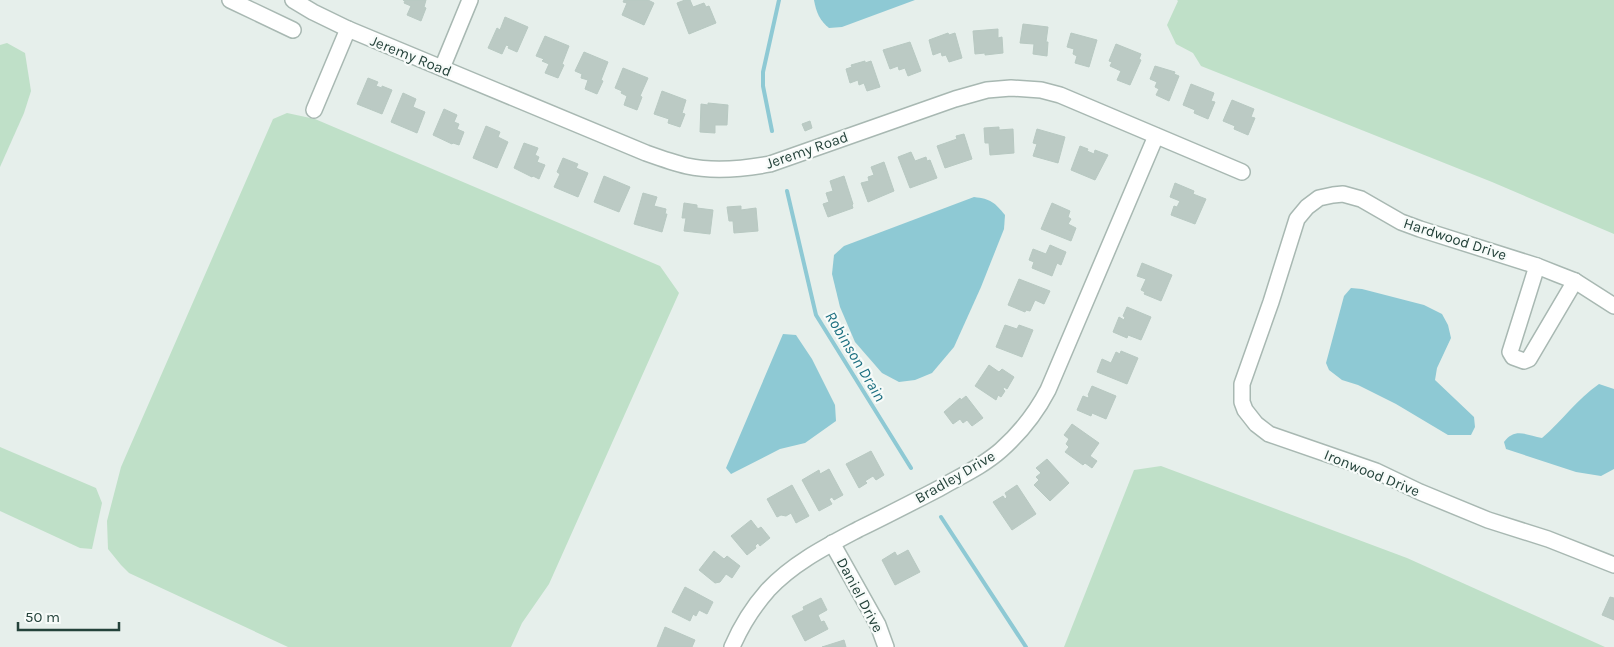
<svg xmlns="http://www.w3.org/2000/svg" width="1614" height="647" viewBox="0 0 1614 647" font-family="Karla,sans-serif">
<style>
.green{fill:#bfe0c8}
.water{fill:#8ec9d4}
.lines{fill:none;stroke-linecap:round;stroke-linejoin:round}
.stream{stroke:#8ec9d4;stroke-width:4}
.building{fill:#bbcac4;stroke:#b8c9c2}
.street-casing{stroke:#a8b8b2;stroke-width:18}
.street{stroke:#fff;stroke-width:15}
.labels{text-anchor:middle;stroke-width:4.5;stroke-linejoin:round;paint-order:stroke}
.street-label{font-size:15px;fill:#24423a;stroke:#f7fbf9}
.water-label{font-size:16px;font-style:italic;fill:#1c6f80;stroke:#f7fbf9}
</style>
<rect width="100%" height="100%" fill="#e6efeb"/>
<g class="green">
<path d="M1177 0H1614V234L1492 182 1201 66 1193 53 1176 44 1167 25 1178 1Z"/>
<path d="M7 43 25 53 31 91 24 113 0 167V45Z"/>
<path d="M287 113 315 119 660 266 679 293 549 584 522 623 511 647H288L129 573 121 565 108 549 107 521 121 467 273 119Z"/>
<path d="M0 447 96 488 102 503 92 549 80 548 0 511Z"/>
<path d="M1161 466 1407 558 1605 647H1064L1134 470Z"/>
</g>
<g class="water">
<path d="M814 0H915L842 27 829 28C820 21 816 12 814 0Z"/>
<path d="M974 197C991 199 994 202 1005 215L1004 229 981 287 954 347 932 373 915 380 899 382 882 373 855 342 840 307 832 274 834 255 844 246Z"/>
<path d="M1351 288 1362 289 1424 305 1442 314 1448 325 1451 338 1437 368 1435 380 1474 417 1475 427 1471 435H1448L1396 404 1358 385 1342 380 1329 370 1326 363 1344 296Z"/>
<path d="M783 334 796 335 812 359 835 405 836 421 805 443 780 449 731 474 726 468Z"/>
<path d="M1599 384 1614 389V469L1601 476 1576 472 1506 449 1504 442C1515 427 1526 435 1542 438 1562 421 1577 399 1599 384Z"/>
</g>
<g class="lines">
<g class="stream">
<path d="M772 131 763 86V72L779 0"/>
<path d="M787 191 816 315 911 468"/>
<path d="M941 517 1026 647"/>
</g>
</g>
<g class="building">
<path d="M403 0H426L424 7 426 8 421 21 407 15 411 6 404 3 405 1Z"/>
<path d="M624 0H648L654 3 644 25 622 15 627 3 623 2Z"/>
<path d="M685 0H690L693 7 704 3 706 7 709 6 716 23 689 34 677 3Z"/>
<path d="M505 17 528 27 517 52 508 48 509 46 506 45 502 54 488 48 497 28 500 30Z"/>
<path d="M1023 24 1048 27 1046 42H1048L1047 56 1033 54 1034 44 1020 43Z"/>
<path d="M998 29V38L1002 37 1003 53 985 55V53L975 54 973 31Z"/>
<path d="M948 33 949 35 955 33 962 58 949 62 946 55 942 56 941 52 933 55 929 40Z"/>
<path d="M1071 33 1097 40 1089 67 1075 63 1077 56 1073 54 1074 49 1067 47Z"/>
<path d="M545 36 569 46 562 64 564 65 558 78 545 73 549 64 542 61 544 59 536 56Z"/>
<path d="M910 42 921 71 908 76 905 68 899 70 898 66 890 69 883 50Z"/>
<path d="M1116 44 1141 54 1139 59 1141 60 1130 85 1117 80 1121 71 1110 66 1112 62 1109 61Z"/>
<path d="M584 52 608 62 601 80 603 81 597 94 585 89 588 80 581 78 582 74 575 71Z"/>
<path d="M865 61V63L871 61 880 87 867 91 864 83 859 85 858 80 850 83 846 69 852 67 851 65Z"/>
<path d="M1155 66 1175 72 1174 74 1179 76 1169 101 1156 95 1159 89 1155 87 1157 82 1150 79Z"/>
<path d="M623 68 648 78 640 96 642 97 637 110 624 105 627 96 621 93 622 91 615 88Z"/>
<path d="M368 78 378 82 376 86 382 88V86L392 90 382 114 357 104Z"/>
<path d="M1191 84 1214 93 1211 101 1215 102 1208 119 1194 113 1195 110 1183 105Z"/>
<path d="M662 91 686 100 682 113 685 114 680 127 668 123 669 119 654 114Z"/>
<path d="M403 93 416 99 413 107 425 112 417 133 391 122Z"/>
<path d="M1232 100 1254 109 1251 117 1255 118 1248 135 1234 129 1235 126 1223 121Z"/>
<path d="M708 103 728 105 727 125H715V133L700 132 701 104 708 105Z"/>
<path d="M444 109 457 115 454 122 459 124 457 129 464 132 459 145 453 143 452 144 433 135Z"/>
<path d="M810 121 812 128 805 131 802 124Z"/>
<path d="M486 126 500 132 498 137 508 142 497 168 473 158Z"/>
<path d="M999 127V130L1013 129 1014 153 990 155 989 143H985L984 128Z"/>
<path d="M1037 129 1065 137 1058 163 1033 156 1037 144 1033 143Z"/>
<path d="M964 134 972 159 945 168 937 146 957 139 956 136Z"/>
<path d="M524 143 538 148 535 155 539 157 537 162 545 165 539 179 533 176 532 177 514 168Z"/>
<path d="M1080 146 1088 149 1087 151 1094 154 1095 150 1108 155 1095 180 1071 170Z"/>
<path d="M911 152 915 161 926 157 927 161 930 160 937 178 910 188 898 157Z"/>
<path d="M563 158 578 164 576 168 588 173 578 197 554 187 560 174 557 172Z"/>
<path d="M884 162 894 191 868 202 861 183 869 181 868 177 874 175 871 167Z"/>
<path d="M604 176 630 187 619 212 594 202Z"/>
<path d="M844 176 853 204 852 205 853 208 828 217 823 204 829 202 826 193 833 191 830 181Z"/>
<path d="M1175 183 1194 191 1193 194 1206 199 1195 224 1171 215 1174 206 1177 207 1180 201 1170 197Z"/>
<path d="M643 193 657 197 654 206 666 209 665 214H667L662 232 634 224Z"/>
<path d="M684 203 697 205V208L713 210 710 234 684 231 686 218H682Z"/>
<path d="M1052 203 1070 211 1068 217 1071 219 1068 224 1076 228 1071 241 1041 229Z"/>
<path d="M741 206V210L756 208 758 231 734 233 733 221H729L727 207Z"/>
<path d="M1050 245 1066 252 1061 265 1057 263 1052 276 1032 268 1034 262 1029 260 1033 249 1046 254Z"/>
<path d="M1142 263 1172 275 1161 301 1144 294 1145 292 1141 290 1146 279 1137 276Z"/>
<path d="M1019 279 1050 291 1044 304 1035 300 1030 311 1026 310 1025 312 1008 305Z"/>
<path d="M1127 307 1151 317 1141 340 1128 335 1127 338 1113 332 1119 317 1124 320 1125 317 1123 316Z"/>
<path d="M1005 325 1017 329 1019 325 1033 330 1022 357 996 347Z"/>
<path d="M1121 351 1138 358 1127 384 1097 372 1102 359 1111 363 1116 352 1120 354Z"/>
<path d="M989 365 999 372 1002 369 1014 377 1007 389 1004 387 1003 389 1005 391 1001 397 998 395 996 400 975 386Z"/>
<path d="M1092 386 1116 396 1106 419 1092 413 1091 416 1077 410 1083 396 1088 398 1089 396 1088 395Z"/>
<path d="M966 396 983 418 972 426 967 420 963 423 960 419 953 424 944 412 960 398 961 400Z"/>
<path d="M1072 424 1099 443 1090 456 1097 461 1092 468 1085 463 1083 465 1065 452 1069 447 1066 444 1069 439 1064 435Z"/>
<path d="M871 451 884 475 876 480 873 476 865 481 867 483 859 488 846 464Z"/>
<path d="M1047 459 1069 483 1050 501 1034 485 1039 480 1036 477 1041 473 1036 468Z"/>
<path d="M829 469 843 495 834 500 832 497 829 499 832 504 819 511 802 480 819 470 820 474Z"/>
<path d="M792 485 809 516 796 523 791 513 786 516 781 515 777 517 767 499Z"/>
<path d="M1017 485 1036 514 1012 530 993 502 1003 496 1005 499 1007 497 1005 493Z"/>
<path d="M751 520 758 529 761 527 770 538 760 546 758 543 755 546 756 548 747 555 731 536Z"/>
<path d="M908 550 920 572 895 585 882 560 895 552 897 556Z"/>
<path d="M714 551 724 559 727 556 740 566 732 578 726 574 720 582 715 583 699 570Z"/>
<path d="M685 587 713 602 707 614 699 610 696 616 693 614 690 621 672 612Z"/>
<path d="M1610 597 1614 598V620L1602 615Z"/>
<path d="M821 598 827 610 818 615 821 622 824 621 828 629 805 641 792 616 804 610 803 607Z"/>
<path d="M665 627 695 640 692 647H657Z"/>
<path d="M844 640 846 647H822Z"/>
</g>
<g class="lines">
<g class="street-casing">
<g id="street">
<path d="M230 0 293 30"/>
<path d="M293 0 313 12 348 29 646 153C660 158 674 163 687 166 714 172 743 169 770 164L955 99 987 90 1011 88 1041 90 1060 95 1242 172"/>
<path d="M442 68 470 0"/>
<path d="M314 110 348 29"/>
<path d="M1537 266 1510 352 1513 357 1524 361 1529 359 1575 281"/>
<path d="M1614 306 1575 281 1557 274 1537 266 1420 229 1401 222 1361 199 1343 194 1333 195 1319 198 1307 207 1297 219 1271 302 1242 384V402L1245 410 1256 424 1269 434 1376 471 1420 492 1488 520 1548 539 1614 565"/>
<path d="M832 543 878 625 886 647"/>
<path d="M732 647C741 626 753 607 768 590 793 563 827 546 859 529 886 516 913 502 940 488 961 476 983 466 1001 450 1020 433 1036 413 1048 390L1156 136"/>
</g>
</g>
<use href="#street" class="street"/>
</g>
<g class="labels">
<g class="street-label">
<text transform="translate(411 56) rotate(22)" y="5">Jeremy Road</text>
<text transform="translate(807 150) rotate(-19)" y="5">Jeremy Road</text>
<text transform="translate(1455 239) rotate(18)" y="5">Hardwood Drive</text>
<text transform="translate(1372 473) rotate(22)" y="5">Ironwood Drive</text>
<text transform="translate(955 477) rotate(-30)" y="5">Bradley Drive</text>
<text transform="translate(860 595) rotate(62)" y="5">Daniel Drive</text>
</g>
<g class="water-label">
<text transform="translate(856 356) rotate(59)" y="6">Robinson Drain</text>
</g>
</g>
<path d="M18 622v8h101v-8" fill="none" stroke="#24423a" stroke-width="2.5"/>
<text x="25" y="622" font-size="15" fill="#24423a" stroke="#f7fbf9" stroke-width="4" paint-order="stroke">50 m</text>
</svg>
